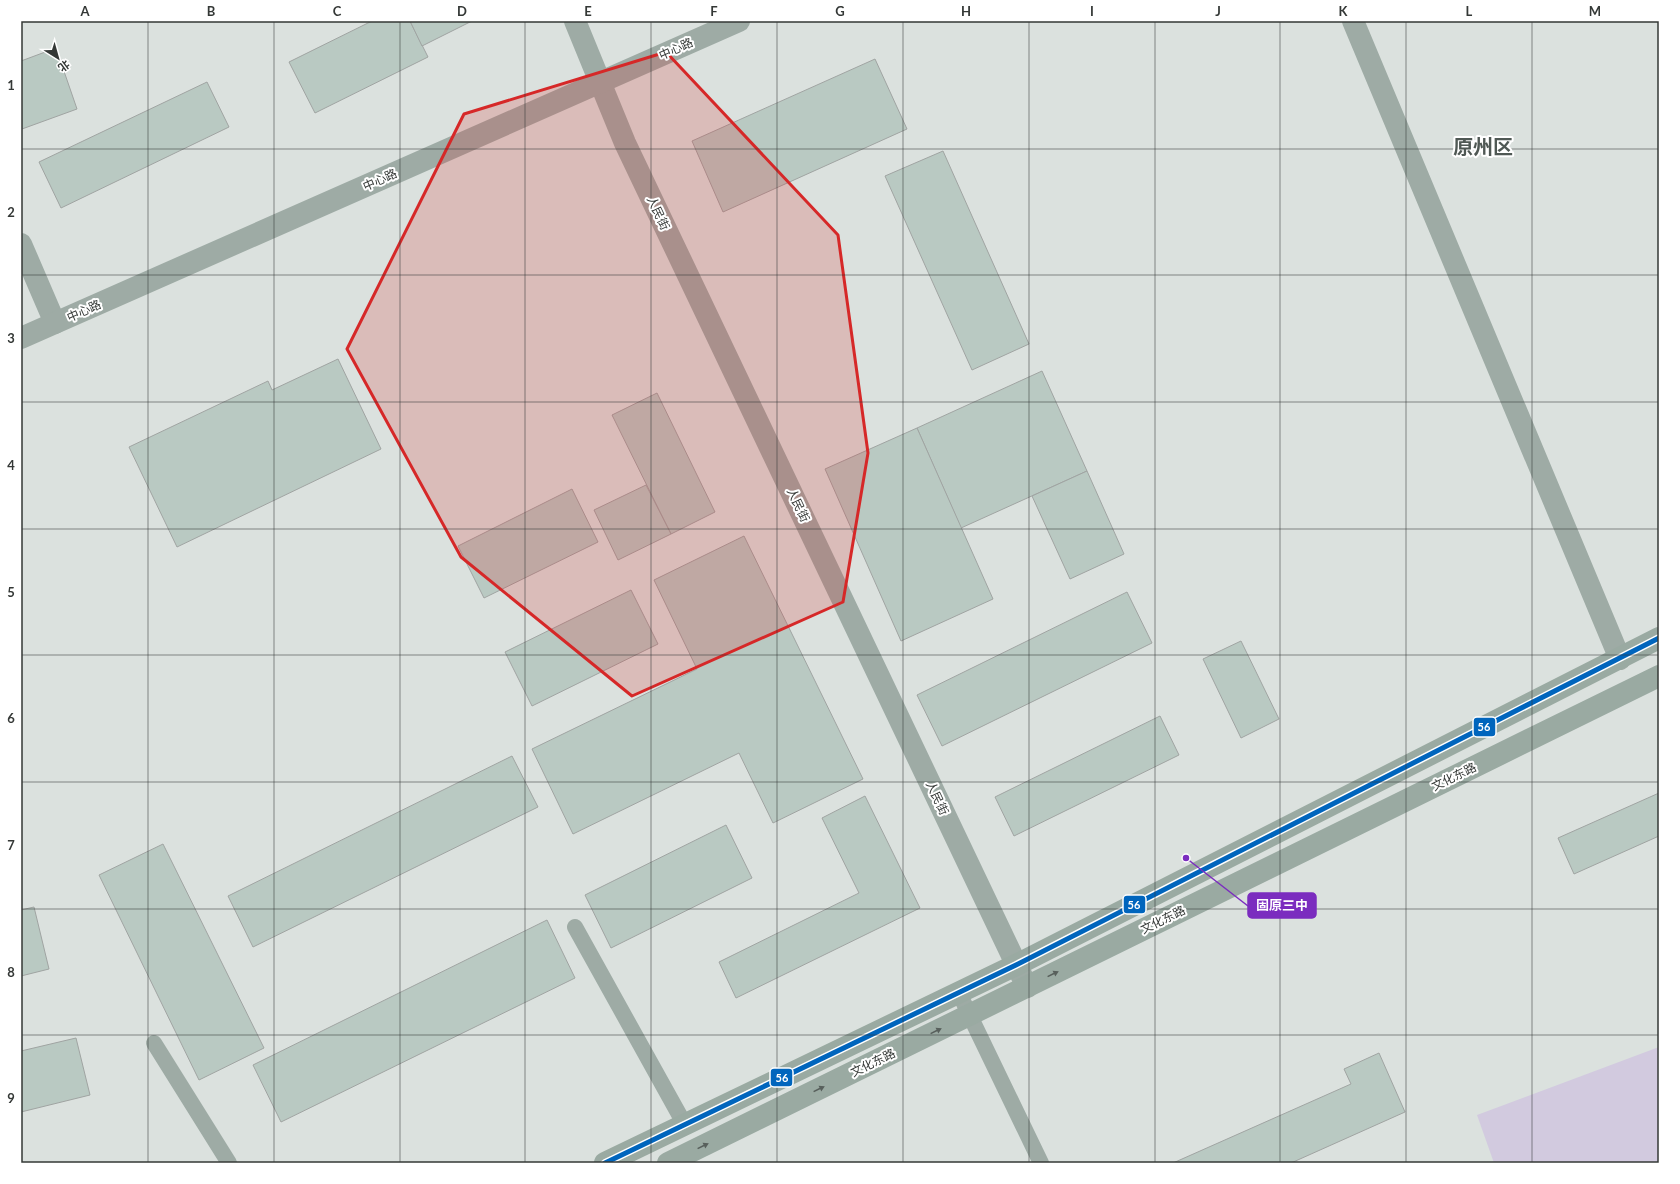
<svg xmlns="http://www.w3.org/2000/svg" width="1680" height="1184" viewBox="0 0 1680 1184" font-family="Lato,'Noto Sans SC',sans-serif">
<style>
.green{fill:#d2cadf}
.building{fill:#b9c9c2;stroke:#a0a4a2}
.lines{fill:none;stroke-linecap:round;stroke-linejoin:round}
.service{stroke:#9eaba5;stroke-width:16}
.pedestrian{stroke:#9eaba5;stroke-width:22}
.minor{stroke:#9eaba5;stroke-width:22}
.tertiary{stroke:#9eaba5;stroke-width:22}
.secondary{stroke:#9aaaa2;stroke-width:22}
.bus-1-casing{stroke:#fff;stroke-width:8}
.bus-1{stroke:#0065bd;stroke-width:5}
.oneway{fill:#58605c}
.marked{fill:#d62828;fill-opacity:0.2;stroke:#d62828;stroke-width:3;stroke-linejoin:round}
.grid{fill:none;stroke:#343836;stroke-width:1;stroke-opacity:0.55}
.labels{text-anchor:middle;stroke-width:4;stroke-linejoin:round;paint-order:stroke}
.street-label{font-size:12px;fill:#343836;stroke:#fff}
.town-label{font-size:20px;font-weight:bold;fill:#4f5854;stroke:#fff}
.leader{fill:none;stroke:#7b2cbf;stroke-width:1.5}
.callout-dot{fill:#7b2cbf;stroke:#fff;stroke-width:1.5}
.callout{fill:#7b2cbf;stroke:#7b2cbf;stroke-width:1.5}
.callout-label{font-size:13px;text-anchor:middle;font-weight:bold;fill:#fff}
.line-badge{stroke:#fff;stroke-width:1.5}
.badge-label{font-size:11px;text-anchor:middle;font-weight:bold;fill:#fff}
.neatline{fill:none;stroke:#343836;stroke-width:1.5}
.grid-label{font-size:13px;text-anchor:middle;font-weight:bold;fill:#343836}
</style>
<rect width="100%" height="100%" fill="#dbe1de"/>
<path class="green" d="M1659 1047V1163H1494L1477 1115Z"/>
<g class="building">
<path d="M372 21H410L428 57 315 113 289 62Z"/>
<path d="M410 21H472L422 46Z"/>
<path d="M56 48 77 109 22 129 21 61Z"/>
<path d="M875 59 907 129 723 212 692 141Z"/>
<path d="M207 82 229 127 61 208 39 162Z"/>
<path d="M943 151 1029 344 972 370 885 176Z"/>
<path d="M338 359 381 449 177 547 129 447 268 381 272 390Z"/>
<path d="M1042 371 1087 471 961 528 917 428Z"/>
<path d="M657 393 715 512 671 534 612 415Z"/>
<path d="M917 428 993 599 901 641 825 469Z"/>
<path d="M1087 471 1124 554 1070 579 1032 496Z"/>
<path d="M646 485 671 534 618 560 594 510Z"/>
<path d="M572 489 598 542 484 598 458 546Z"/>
<path d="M744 536 863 779 773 823 739 753 573 834 532 749 697 669 654 580Z"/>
<path d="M631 590 658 644 532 706 505 652Z"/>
<path d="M1127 592 1152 643 942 746 917 695Z"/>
<path d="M1241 641 1279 719 1241 738 1203 659Z"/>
<path d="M1160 716 1179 755 1014 836 995 797Z"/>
<path d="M512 756 538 807 253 947 228 896Z"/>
<path d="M1659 793V836L1574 874 1558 838Z"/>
<path d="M865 796 920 908 736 998 719 962 859 893 822 818Z"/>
<path d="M726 825 752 878 611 948 585 895Z"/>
<path d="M163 844 264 1048 199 1080 99 875Z"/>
<path d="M34 907 49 969 21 976V910Z"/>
<path d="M547 920 575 978 281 1122 253 1065Z"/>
<path d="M76 1038 90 1095 21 1112V1051Z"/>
<path d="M1379 1053 1405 1112 1291 1163H1173L1351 1084 1344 1069Z"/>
</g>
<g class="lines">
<g class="service">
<path d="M575 927 685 1125"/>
<path d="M959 993 1041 1163"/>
<path d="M154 1043 229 1163"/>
</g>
<path class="pedestrian" d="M1353 21 1620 659"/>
<path class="minor" d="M21 244 55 323"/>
<g class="tertiary">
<path d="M575 21 625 143 1027 987"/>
<path d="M21 338 739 21"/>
</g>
<g class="secondary">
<path d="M605 1163 1016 965 1659 638"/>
<path d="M668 1163 1659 676"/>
</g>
<g class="bus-1-casing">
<path id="bus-1" d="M605 1163 1016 965 1659 638"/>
</g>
<use href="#bus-1" class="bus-1"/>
</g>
<defs><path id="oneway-solid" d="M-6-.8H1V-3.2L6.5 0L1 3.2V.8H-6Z"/></defs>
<g class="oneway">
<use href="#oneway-solid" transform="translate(1053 974) rotate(-26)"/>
<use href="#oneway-solid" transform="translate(936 1031) rotate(-26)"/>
<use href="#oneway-solid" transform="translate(819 1089) rotate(-26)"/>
<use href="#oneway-solid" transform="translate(703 1146) rotate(-26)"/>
</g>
<path class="marked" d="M666 52 838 235 868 453 843 602 632 696 461 557 347 349 464 114Z"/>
<path class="grid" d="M148 21V1163M274 21V1163M400 21V1163M525 21V1163M651 21V1163M777 21V1163M903 21V1163M1029 21V1163M1155 21V1163M1280 21V1163M1406 21V1163M1532 21V1163M21 149H1659M21 275H1659M21 402H1659M21 529H1659M21 655H1659M21 782H1659M21 909H1659M21 1035H1659"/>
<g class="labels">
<g class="street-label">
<text transform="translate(676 49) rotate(-24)" y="4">中心路</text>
<text transform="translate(380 180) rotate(-24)" y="4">中心路</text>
<text transform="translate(658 213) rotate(65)" y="4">人民街</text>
<text transform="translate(84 311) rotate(-24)" y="4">中心路</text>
<text transform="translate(798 505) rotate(65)" y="4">人民街</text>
<text transform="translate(1454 777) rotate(-26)" y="4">文化东路</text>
<text transform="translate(937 798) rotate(65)" y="4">人民街</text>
<text transform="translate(1163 920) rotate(-26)" y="4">文化东路</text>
<text transform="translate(873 1063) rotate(-26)" y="4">文化东路</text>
</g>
<g class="town-label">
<text x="1483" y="154">原州区</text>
</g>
</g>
<path class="leader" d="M1186 858L1248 906"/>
<circle class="callout-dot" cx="1186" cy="858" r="4"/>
<rect class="callout" x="1248" y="893" width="68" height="25" rx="4"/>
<g class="callout-label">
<text x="1282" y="910">固原三中</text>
</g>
<g class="line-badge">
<rect x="1473" y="717" width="23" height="20" rx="4" fill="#0065bd"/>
<rect x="1123" y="895" width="23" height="19" rx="4" fill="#0065bd"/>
<rect x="770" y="1068" width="23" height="19" rx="4" fill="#0065bd"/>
</g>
<g class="badge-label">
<text x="1484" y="731">56</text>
<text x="1134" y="909">56</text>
<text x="782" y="1082">56</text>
</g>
<rect width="1680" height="1184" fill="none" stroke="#ffffff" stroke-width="44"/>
<g transform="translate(58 58) rotate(143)" stroke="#ffffff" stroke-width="3" paint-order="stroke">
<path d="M0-3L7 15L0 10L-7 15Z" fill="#343836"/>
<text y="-6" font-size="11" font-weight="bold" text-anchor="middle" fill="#343836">北</text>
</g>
<rect x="22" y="22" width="1636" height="1140" class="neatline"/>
<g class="grid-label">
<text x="85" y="16">A</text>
<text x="211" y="16">B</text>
<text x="337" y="16">C</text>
<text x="462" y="16">D</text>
<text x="588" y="16">E</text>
<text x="714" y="16">F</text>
<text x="840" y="16">G</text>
<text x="966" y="16">H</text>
<text x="1092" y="16">I</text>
<text x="1218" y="16">J</text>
<text x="1343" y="16">K</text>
<text x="1469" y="16">L</text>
<text x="1595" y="16">M</text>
<text x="11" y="90">1</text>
<text x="11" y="217">2</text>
<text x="11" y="343">3</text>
<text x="11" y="470">4</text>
<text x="11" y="597">5</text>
<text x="11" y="723">6</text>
<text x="11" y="850">7</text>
<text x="11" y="977">8</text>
<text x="11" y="1103">9</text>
</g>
</svg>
